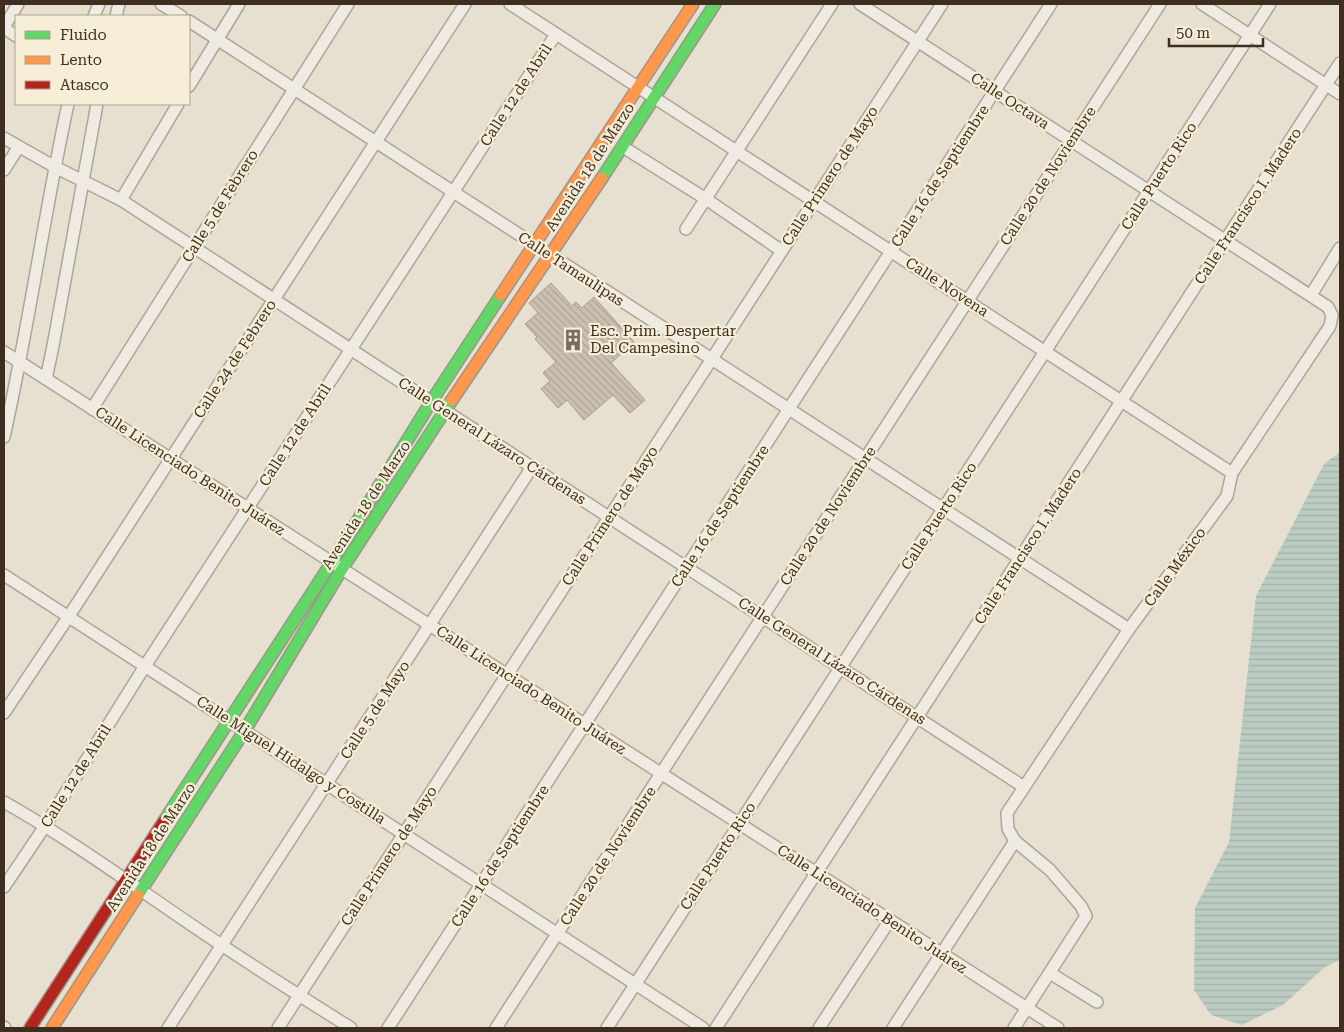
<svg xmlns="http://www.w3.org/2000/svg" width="1344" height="1032" viewBox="0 0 1344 1032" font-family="'Roboto Serif',serif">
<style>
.water{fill:url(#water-rules)}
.building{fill:url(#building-back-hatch);stroke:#a89c90}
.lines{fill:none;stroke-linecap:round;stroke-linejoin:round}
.street-casing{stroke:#ada599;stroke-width:14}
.fast-casing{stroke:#9c958a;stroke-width:14}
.slow-casing{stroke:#9c958a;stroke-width:14}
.jam-casing{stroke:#9c958a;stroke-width:14}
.street{stroke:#efebe3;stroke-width:11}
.fast{stroke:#63d668;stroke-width:11}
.slow{stroke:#ff974d;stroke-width:11}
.jam{stroke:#b3261e;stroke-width:11}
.labels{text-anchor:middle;stroke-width:4.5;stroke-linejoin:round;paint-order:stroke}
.street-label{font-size:15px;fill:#3d2e20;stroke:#f7eed8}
.poi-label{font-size:15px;fill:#3d2e20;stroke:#f7eed8;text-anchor:start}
</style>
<defs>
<pattern id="water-rules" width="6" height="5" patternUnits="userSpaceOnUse" patternTransform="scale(1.25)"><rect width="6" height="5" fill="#bcccc2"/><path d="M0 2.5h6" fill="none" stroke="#a2b0a6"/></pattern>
<pattern id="building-back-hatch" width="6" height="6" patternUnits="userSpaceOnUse" patternTransform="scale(1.25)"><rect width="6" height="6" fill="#cbbfb2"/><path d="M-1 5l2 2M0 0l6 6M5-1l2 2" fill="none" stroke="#afa499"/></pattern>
</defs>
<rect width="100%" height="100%" fill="#e7e0d1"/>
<path class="water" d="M1340 452V960L1325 967 1283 1005 1242 1025 1211 1015 1194 990 1195 908 1229 842 1256 596 1324 464Z"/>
<path class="building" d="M551 283 572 306 576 302 582 308 594 297 634 342 611 363 645 400 630 413 613 395 584 420 567 400 558 408 541 389 550 381 543 373 556 362 535 339 537 337 525 324 538 313 529 303Z"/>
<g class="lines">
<g class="street-casing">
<g id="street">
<path d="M161 4 181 16"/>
<path d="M510 4 1232 473"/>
<path d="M860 4 1328 307 1332 315 1330 326 1232 473 1227 496 1129 629 1007 813 1008 829 1015 841 1050 870 1081 906 1086 916 1014 1028"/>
<path d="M1202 4 1340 94"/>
<path d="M94 16 99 4"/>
<path d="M116 16 119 4"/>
<path d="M189 21 1129 629"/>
<path d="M4 27 18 4"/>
<path d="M4 28 16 36"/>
<path d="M189 86 239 4"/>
<path d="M4 138 55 167 121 200 1024 787"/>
<path d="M623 147 706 199 782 251"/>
<path d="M4 170 18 148"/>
<path d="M121 200 178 104"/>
<path d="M686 229 832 4"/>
<path d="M1311 295 1340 248"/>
<path d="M4 352 1058 1028"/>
<path d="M46 379 53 346 97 104"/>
<path d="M92 409 348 4"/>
<path d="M4 437C29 326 44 214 68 104"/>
<path d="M4 575 703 1028"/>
<path d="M4 713 69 616 465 4"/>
<path d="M4 802C80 845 150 898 223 946 265 974 308 1001 351 1028"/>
<path d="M4 887 45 826 145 666 556 34"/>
<path d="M1050 973 1097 1002"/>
<path d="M4 1027 5 1028"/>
<path d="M168 1028 532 467"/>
<path d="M278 1028 942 4"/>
<path d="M388 1028 1051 4"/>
<path d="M496 1028 1160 4"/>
<path d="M607 1028 1270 4"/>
<path d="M716 1028 1340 63"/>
<path d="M819 1028 890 920"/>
<path d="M893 1028 1015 841"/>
</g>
</g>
<g class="fast-casing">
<g id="fast">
<path d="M602 178 715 4"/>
<path d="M164 821 332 562 431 402 501 295"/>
<path d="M138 895 245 730 342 569 452 400"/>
</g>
</g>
<g class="slow-casing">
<g id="slow">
<path d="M501 295 693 4"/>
<path d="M452 400 602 178"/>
<path d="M52 1028 138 895"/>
</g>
</g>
<g class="jam-casing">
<path id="jam" d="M30 1028 164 821"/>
</g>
<use href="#street" class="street"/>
<use href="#fast" class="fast"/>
<use href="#slow" class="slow"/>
<use href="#jam" class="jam"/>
</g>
<defs>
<g id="building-bare" transform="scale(1.725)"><path d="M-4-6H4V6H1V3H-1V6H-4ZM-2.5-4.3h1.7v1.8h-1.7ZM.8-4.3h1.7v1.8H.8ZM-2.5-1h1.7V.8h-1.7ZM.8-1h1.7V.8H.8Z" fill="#786c5e" stroke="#f7eed8" stroke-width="2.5" paint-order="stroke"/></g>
</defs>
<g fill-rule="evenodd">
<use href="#building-bare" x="573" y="340"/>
</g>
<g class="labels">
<g class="street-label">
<text transform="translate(516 95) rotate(-57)" y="5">Calle 12 de Abril</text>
<text transform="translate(1010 101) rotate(33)" y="5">Calle Octava</text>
<text transform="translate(590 167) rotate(-57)" y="5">Avenida 18 de Marzo</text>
<text transform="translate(830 176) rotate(-57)" y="5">Calle Primero de Mayo</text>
<text transform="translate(940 176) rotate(-57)" y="5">Calle 16 de Septiembre</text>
<text transform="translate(1048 176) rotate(-57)" y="5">Calle 20 de Noviembre</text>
<text transform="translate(1159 176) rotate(-57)" y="5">Calle Puerto Rico</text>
<text transform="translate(220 206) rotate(-58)" y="5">Calle 5 de Febrero</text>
<text transform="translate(1248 206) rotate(-57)" y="5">Calle Francisco I. Madero</text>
<text transform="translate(571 269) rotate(33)" y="5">Calle Tamaulipas</text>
<text transform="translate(947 287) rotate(33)" y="5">Calle Novena</text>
<text transform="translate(235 359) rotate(-57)" y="5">Calle 24 de Febrero</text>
<text transform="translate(295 435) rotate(-57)" y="5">Calle 12 de Abril</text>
<text transform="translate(492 441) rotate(33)" y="5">Calle General Lázaro Cárdenas</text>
<text transform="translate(190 471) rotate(33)" y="5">Calle Licenciado Benito Juárez</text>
<text transform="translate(366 505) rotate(-57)" y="5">Avenida 18 de Marzo</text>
<text transform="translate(610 516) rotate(-57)" y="5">Calle Primero de Mayo</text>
<text transform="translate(720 516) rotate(-57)" y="5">Calle 16 de Septiembre</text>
<text transform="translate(828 516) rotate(-57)" y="5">Calle 20 de Noviembre</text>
<text transform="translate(939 516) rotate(-57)" y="5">Calle Puerto Rico</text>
<text transform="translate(1028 546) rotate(-57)" y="5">Calle Francisco I. Madero</text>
<text transform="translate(1175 567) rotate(-54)" y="5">Calle México</text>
<text transform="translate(832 661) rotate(33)" y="5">Calle General Lázaro Cárdenas</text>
<text transform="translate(531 690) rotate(33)" y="5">Calle Licenciado Benito Juárez</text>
<text transform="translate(375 710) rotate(-57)" y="5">Calle 5 de Mayo</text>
<text transform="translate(291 760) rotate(33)" y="5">Calle Miguel Hidalgo y Costilla</text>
<text transform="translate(76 776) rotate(-58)" y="5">Calle 12 de Abril</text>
<text transform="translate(151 847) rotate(-57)" y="5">Avenida 18 de Marzo</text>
<text transform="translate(389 856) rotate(-57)" y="5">Calle Primero de Mayo</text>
<text transform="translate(500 856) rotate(-57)" y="5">Calle 16 de Septiembre</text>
<text transform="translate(608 856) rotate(-57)" y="5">Calle 20 de Noviembre</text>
<text transform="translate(718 856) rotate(-57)" y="5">Calle Puerto Rico</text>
<text transform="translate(872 909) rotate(33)" y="5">Calle Licenciado Benito Juárez</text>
</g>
<g class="poi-label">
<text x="590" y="336">Esc. Prim. Despertar<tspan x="590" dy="17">Del Campesino</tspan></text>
</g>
</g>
<rect width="1344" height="1032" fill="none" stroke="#3d2e20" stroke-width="10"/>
<rect x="15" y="15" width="175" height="90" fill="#f7eed8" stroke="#ada18e"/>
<rect x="25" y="31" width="25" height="8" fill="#63d668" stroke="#ada18e"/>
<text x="60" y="40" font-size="15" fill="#3d2e20">Fluido</text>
<rect x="25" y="56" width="25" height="8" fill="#ff974d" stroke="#ada18e"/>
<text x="60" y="65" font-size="15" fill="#3d2e20">Lento</text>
<rect x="25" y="81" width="25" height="8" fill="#b3261e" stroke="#ada18e"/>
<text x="60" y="90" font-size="15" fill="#3d2e20">Atasco</text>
<path d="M1169 38v8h94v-8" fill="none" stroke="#3d2e20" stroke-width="2.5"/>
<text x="1176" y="38" font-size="15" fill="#3d2e20" stroke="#f7eed8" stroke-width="4" paint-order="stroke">50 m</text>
</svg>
